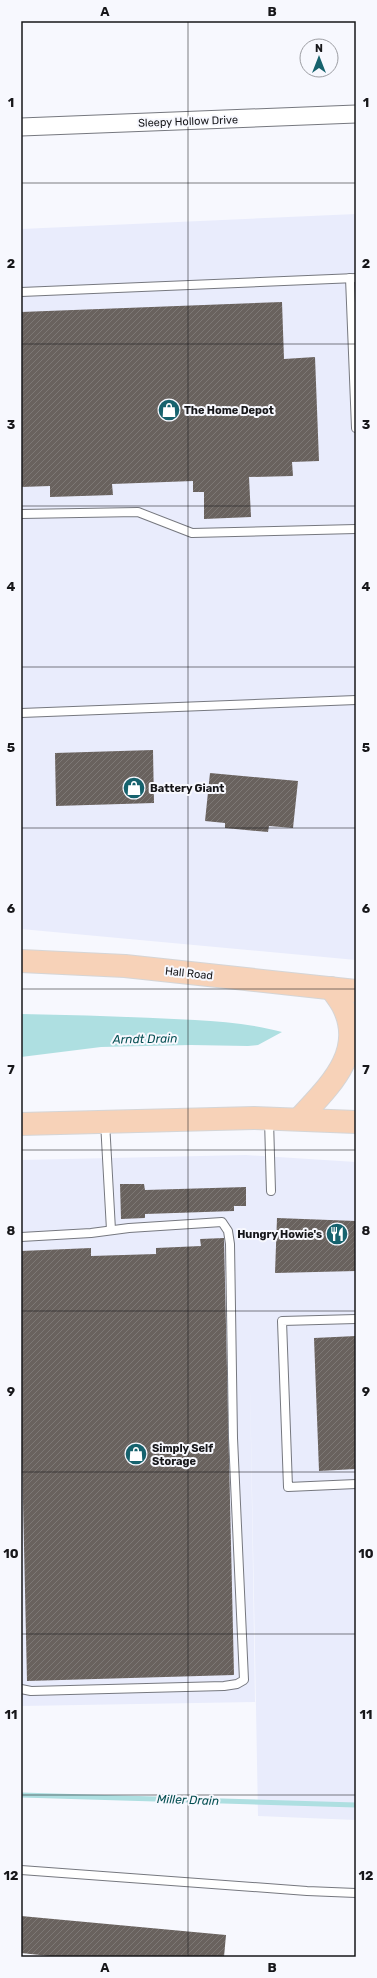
<svg xmlns="http://www.w3.org/2000/svg" width="377" height="1978" viewBox="0 0 377 1978" font-family="Rubik,sans-serif">
<style>
.built{fill:#e9ecfc}
.water{fill:#aedfe1}
.lines{fill:none;stroke-linecap:round;stroke-linejoin:round}
.stream{stroke:#aedfe1;stroke-width:5}
.building{fill:url(#building-hatch)}
.service-casing{stroke:#76787f;stroke-width:10}
.minor-casing{stroke:#76787f;stroke-width:19}
.trunk-casing{stroke:#d5d5d6;stroke-width:24}
.service{stroke:#fff;stroke-width:8}
.minor{stroke:#fff;stroke-width:17}
.trunk{stroke:#f7d2b8;stroke-width:22}
.grid{fill:none;stroke:#17171a;stroke-width:1;stroke-opacity:0.55}
.labels{text-anchor:middle;stroke-width:4;stroke-linejoin:round;paint-order:stroke}
.street-label{font-size:11px;fill:#17171a;stroke:#f7f8fe}
.poi-label{font-size:11px;font-weight:bold;fill:#17171a;stroke:#f7f8fe;text-anchor:start}
.water-label{font-size:12px;font-style:italic;fill:#054f52;stroke:#f7f8fe}
.neatline{fill:none;stroke:#17171a;stroke-width:1.5}
.grid-label{font-size:13px;text-anchor:middle;font-weight:bold;fill:#17171a}
</style>
<defs>
<pattern id="building-hatch" width="6" height="6" patternUnits="userSpaceOnUse"><rect width="6" height="6" fill="#69625e"/><path d="M-1 1l2-2M0 6l6-6M5 7l2-2" fill="none" stroke="#7d7875"/></pattern>
</defs>
<rect width="100%" height="100%" fill="#f7f8fe"/>
<g class="built">
<path d="M356 214V960L21 929V229Z"/>
<path d="M246 1155 356 1162V1820L258 1816 250 1380 255 1702 21 1706V1160Z"/>
</g>
<path class="water" d="M21 1014C79 1015 137 1017 195 1020 225 1022 253 1024 282 1032L258 1045 248 1046 191 1045 101 1047 21 1057Z"/>
<g class="lines">
<path class="stream" d="M21 1795 356 1805"/>
</g>
<g class="building">
<path d="M282 302 284 359 315 357 319 461 292 462 293 476 249 477 251 517 204 519V492H193V481L112 484 113 495 50 497V486L21 487V312Z"/>
<path d="M153 750 154 803 56 806 55 753Z"/>
<path d="M210 773 298 781 293 828 269 826 268 832 225 828V823L205 821Z"/>
<path d="M120 1184H144L145 1190 246 1187V1206H234V1211L145 1214V1218L121 1219Z"/>
<path d="M277 1218 356 1221V1271L275 1273Z"/>
<path d="M224 1238 234 1675 27 1681 21 1410V1251L91 1248V1256L156 1254V1248L201 1246 200 1239Z"/>
<path d="M356 1336V1469L319 1471 314 1338Z"/>
<path d="M21 1916 226 1935 224 1957H59L21 1953Z"/>
</g>
<g class="lines">
<g class="service-casing">
<g id="service">
<path d="M350 278 356 428"/>
<path d="M21 292 356 278"/>
<path d="M21 514 138 512 192 533 356 529"/>
<path d="M21 713 356 700"/>
<path d="M269 1120 271 1191"/>
<path d="M105 1122 111 1230"/>
<path d="M21 1237 91 1233 129 1228 222 1222 228 1231 230 1244 233 1438 244 1680 237 1684 224 1686 31 1691 21 1689"/>
<path d="M356 1319 282 1321 288 1487 356 1484"/>
<path d="M21 1870 307 1891 356 1893"/>
</g>
</g>
<g class="minor-casing">
<path id="minor" d="M21 127 356 114"/>
</g>
<g class="trunk-casing">
<g id="trunk">
<path d="M21 961 125 966 356 991"/>
<path d="M299 1119C327 1088 367 1053 343 1006 340 1000 335 994 331 988"/>
<path d="M21 1124 254 1118 356 1122"/>
</g>
</g>
<use href="#service" class="service"/>
<use href="#minor" class="minor"/>
<use href="#trunk" class="trunk"/>
</g>
<path class="grid" d="M188 21V1957M21 183H356M21 344H356M21 506H356M21 667H356M21 828H356M21 989H356M21 1150H356M21 1311H356M21 1472H356M21 1634H356M21 1795H356"/>
<defs>
<g id="shop-disc" transform="scale(1.15)"><circle r="9.5" fill="#16626d" stroke="#f7f8fe"/><path d="M-5-2.5h2.3a2.7 3.5 0 0 1 5.4 0H5L5.5 6h-11ZM-1.5-2.5h3a1.5 2.3 0 0 0-3 0Z" fill="#fff"/></g>
<g id="restaurant-disc" transform="scale(1.15)"><circle r="9.5" fill="#16626d" stroke="#f7f8fe"/><path d="M-5-6h1v4h1v-4h1v4h1v-4h1v5L-1.5 .5V6h-2V.5L-5-1ZM5-6V6H3V1.5H1.5Q1.5-4 5-6Z" fill="#fff"/></g>
</defs>
<g fill-rule="evenodd">
<use href="#shop-disc" x="169" y="410"/>
<use href="#shop-disc" x="134" y="788"/>
<use href="#restaurant-disc" x="337" y="1234"/>
<use href="#shop-disc" x="136" y="1454"/>
</g>
<g class="labels">
<g class="street-label">
<text transform="translate(188 121) rotate(-2)" y="4">Sleepy Hollow Drive</text>
<text transform="translate(189 973) rotate(6)" y="4">Hall Road</text>
</g>
<g class="poi-label">
<text x="184" y="414">The Home Depot</text>
<text x="150" y="792">Battery Giant</text>
<text x="322" y="1238" text-anchor="end">Hungry Howie's</text>
<text x="152" y="1452">Simply Self<tspan x="152" dy="13">Storage</tspan></text>
</g>
<g class="water-label">
<text transform="translate(145 1039) rotate(-1)" y="4">Arndt Drain</text>
<text transform="translate(188 1800) rotate(2)" y="4">Miller Drain</text>
</g>
</g>
<rect width="377" height="1978" fill="none" stroke="#f7f8fe" stroke-width="44"/>
<g transform="translate(319 58)"><circle r="19" fill="#f7f8fe" stroke="#9d9ea3"/>
<path d="M0-3L7 15L0 10L-7 15Z" fill="#16626d"/>
<text y="-6" font-size="11" font-weight="bold" text-anchor="middle" fill="#17171a">N</text>
</g>
<rect x="22" y="22" width="333" height="1934" class="neatline"/>
<g class="grid-label">
<text x="105" y="16">A</text>
<text x="272" y="16">B</text>
<text x="11" y="107">1</text>
<text x="366" y="107">1</text>
<text x="11" y="268">2</text>
<text x="366" y="268">2</text>
<text x="11" y="429">3</text>
<text x="366" y="429">3</text>
<text x="11" y="591">4</text>
<text x="366" y="591">4</text>
<text x="11" y="752">5</text>
<text x="366" y="752">5</text>
<text x="11" y="913">6</text>
<text x="366" y="913">6</text>
<text x="11" y="1074">7</text>
<text x="366" y="1074">7</text>
<text x="11" y="1235">8</text>
<text x="366" y="1235">8</text>
<text x="11" y="1396">9</text>
<text x="366" y="1396">9</text>
<text x="11" y="1558">10</text>
<text x="366" y="1558">10</text>
<text x="11" y="1719">11</text>
<text x="366" y="1719">11</text>
<text x="11" y="1880">12</text>
<text x="366" y="1880">12</text>
<text x="105" y="1972">A</text>
<text x="272" y="1972">B</text>
</g>
</svg>
